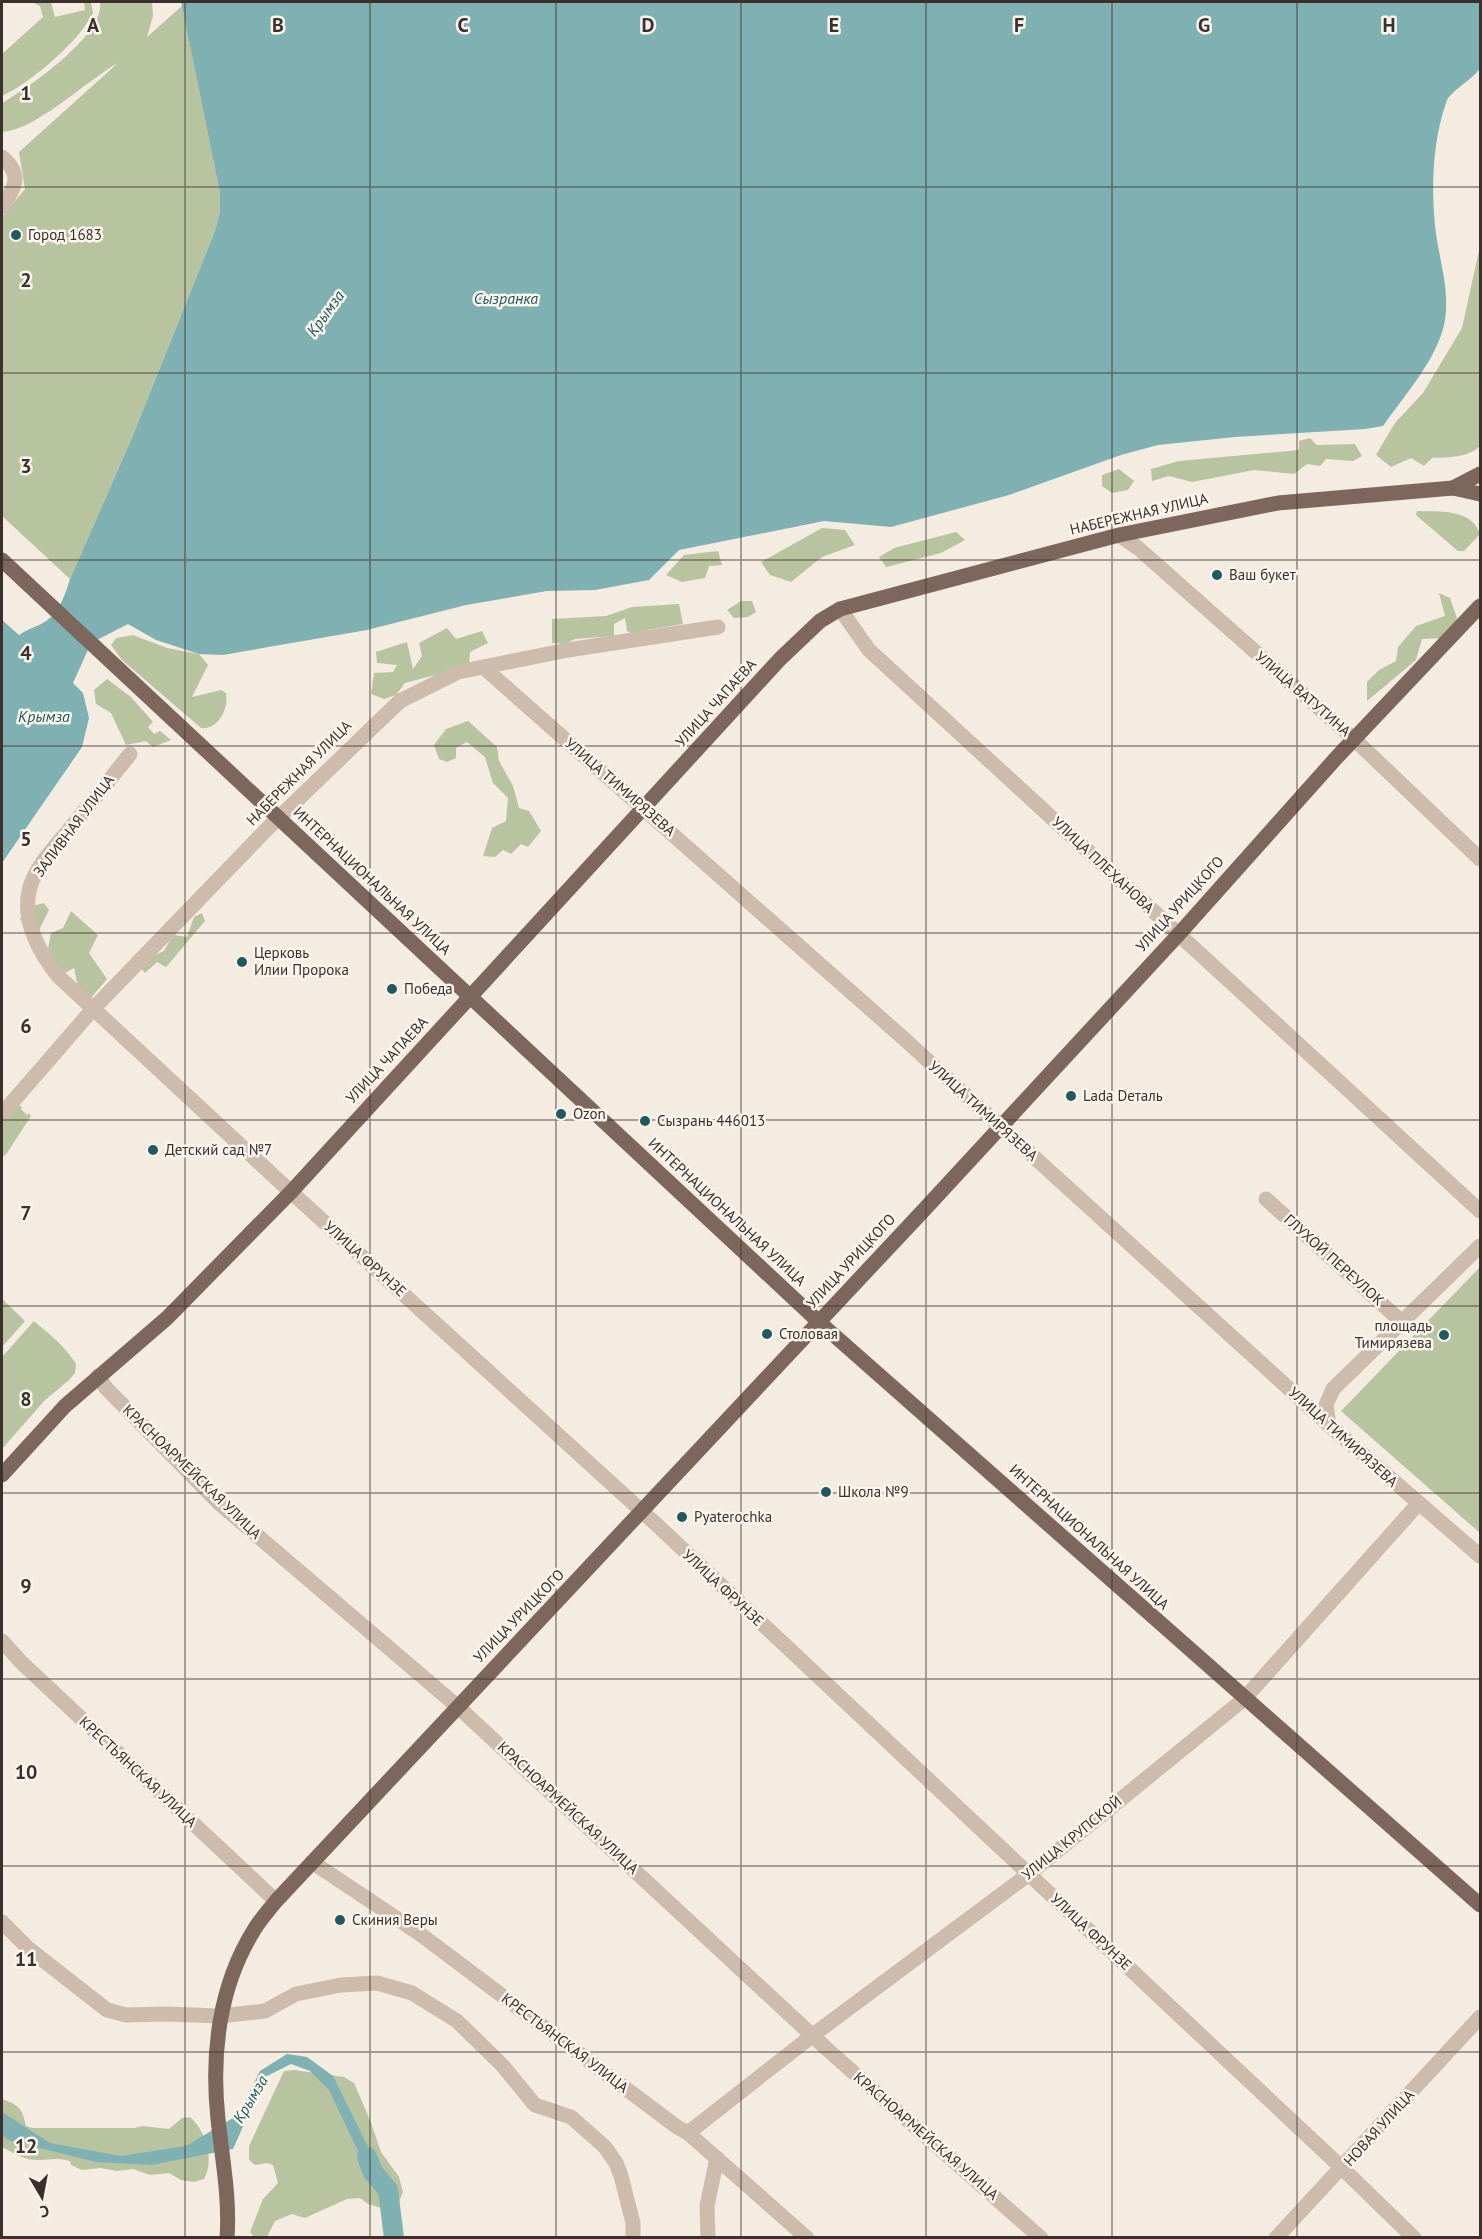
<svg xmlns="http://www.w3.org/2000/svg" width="1482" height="2239" viewBox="0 0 1482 2239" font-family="'PT Sans',sans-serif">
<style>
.green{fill:#b8c4a0}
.water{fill:#7fb0b2}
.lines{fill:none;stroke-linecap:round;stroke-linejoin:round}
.river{stroke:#7fb0b2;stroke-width:20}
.minor{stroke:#cdbbac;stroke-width:15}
.major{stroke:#7d675c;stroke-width:15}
.grid{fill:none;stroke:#3b302b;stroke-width:1.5;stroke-opacity:0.55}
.poi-dot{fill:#1f5a5e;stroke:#fbf5ee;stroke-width:2}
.labels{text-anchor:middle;stroke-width:5;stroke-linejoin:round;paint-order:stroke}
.poi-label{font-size:15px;fill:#3b302b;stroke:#fbf5ee;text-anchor:start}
.street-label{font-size:15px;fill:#3b302b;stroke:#fbf5ee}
.water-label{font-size:16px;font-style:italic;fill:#1f5a5e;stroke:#fbf5ee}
.grid-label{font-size:20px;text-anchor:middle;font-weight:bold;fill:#3b302b;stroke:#fbf5ee;stroke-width:5;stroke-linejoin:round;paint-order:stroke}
</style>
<rect width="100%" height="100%" fill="#f4ebe1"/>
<g class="green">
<path d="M32 2H51L55 17 85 10 84 2H91L93 13C79 42 30 83 2 96V54L43 17 40 6Z"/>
<path d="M100 2H152L153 16 147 37 182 6 220 193V211L215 231 131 440 70 579 2 516V217L25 189 19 152 118 63C84 82 38 129 2 132V103C28 88 105 35 100 2Z"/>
<path d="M1480 246V446C1468 458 1449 457 1432 458L1424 466 1411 458 1391 467 1376 455 1395 423 1423 393 1462 328Z"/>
<path d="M1310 438 1317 445 1355 444 1362 456 1353 461 1326 459 1320 466 1307 464 1294 474 1254 470 1192 482 1169 476 1152 481 1151 469 1179 461 1299 450V441Z"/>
<path d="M1119 469 1134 481 1128 490 1112 493 1102 486V475Z"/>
<path d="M1417 511C1439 512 1471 508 1480 534L1464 551H1458L1417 516 1416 514Z"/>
<path d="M822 528 845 530 855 545 822 557 791 582 770 575 761 562Z"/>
<path d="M956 532 965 540 941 553 886 567 879 557 894 548Z"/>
<path d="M718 551 722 565 709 566 705 578 682 582 666 575 684 555Z"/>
<path d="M1439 593 1450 598 1458 621 1445 638 1422 639 1416 660 1367 701V682L1379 670 1396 661 1398 647 1416 626 1445 616Z"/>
<path d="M741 601H752L756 612 748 617 734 618 727 610Z"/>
<path d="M679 604 683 624 647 630 637 636 627 631 625 618 614 624V636L575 639 565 644 552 643V619L606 616 632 607Z"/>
<path d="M447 628 456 639 482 631 488 643 470 652 469 666 405 683 396 695 384 699 371 694 374 673 393 672 397 665 377 663 376 652 407 642 413 669 422 656 419 643Z"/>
<path d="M133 635 167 648 199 654 208 665 192 697 221 690 226 693C229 709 218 730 201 728L122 660 111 645 116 638Z"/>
<path d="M107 679 131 697 153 722 148 727 154 734 160 731 171 740 153 747 146 741 126 745 111 713 96 704 94 690Z"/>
<path d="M468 721 497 747 499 761 513 786 519 808 529 811 541 831 528 847 521 844 511 854 503 850 495 857 483 856 492 828 506 821 508 798 493 783 485 757 467 742 456 748V758L447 762 439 759 434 745 446 729Z"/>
<path d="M44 903 49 910 38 932 28 933 20 919 29 907Z"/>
<path d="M71 911 98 935 89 953 107 979 90 999 78 987 74 968 63 974 48 949 51 933 63 928Z"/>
<path d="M202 913 205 921 166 967 157 962 145 973 141 968 153 956 164 951 173 935 187 937 194 917Z"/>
<path d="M19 1105 22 1107 21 1109 27 1115 29 1113 31 1116 7 1153 2 1157V1122Z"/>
<path d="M1480 1267V1533L1341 1411Z"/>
<path d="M2 1299 25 1321 2 1347Z"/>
<path d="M34 1321C49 1334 66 1347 76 1364L75 1373 69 1380 45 1400 2 1449V1357Z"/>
<path d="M294 2070 344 2077 354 2083 370 2120 381 2152 399 2177 403 2192 398 2204 381 2208 368 2204 360 2198 347 2199 305 2218 292 2214 275 2221 267 2237H254L250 2232 263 2199 278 2183 273 2165 267 2163 255 2165 249 2160V2146L284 2071Z"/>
<path d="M2 2099C19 2105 22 2108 26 2126L33 2128H135L142 2126 169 2129 182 2118 190 2117C206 2131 215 2160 204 2179L194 2182 181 2180 169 2173 150 2175 133 2169 117 2171 100 2168 82 2170 71 2165 70 2161C56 2157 51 2160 37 2160 24 2160 13 2153 2 2147Z"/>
</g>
<g class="water">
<path d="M181 2H1480V68C1473 80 1449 91 1446 103 1433 140 1431 186 1435 225 1438 257 1450 287 1445 320 1439 357 1404 396 1383 426L1365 429 1235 437 1158 445 1121 455 1009 495 891 527 824 521 679 550 649 580 595 590 547 591 466 605 367 630 223 655 199 654 156 640 128 624 91 643 73 683 83 693 89 718 82 747 2 863V620L19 635C28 629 33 628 41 624 58 616 65 596 70 579L131 440 215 231 220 211V193Z"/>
<path d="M287 2054 307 2057 333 2076 367 2145 384 2174 376 2180 357 2149 329 2090 310 2071 291 2064 265 2077 233 2149 152 2165 96 2162 8 2140 2 2135V2112L50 2143 121 2156 186 2146 238 2115 260 2071Z"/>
</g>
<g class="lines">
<path class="river" d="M367 2157 373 2172 388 2190 394 2238"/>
<g class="minor">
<path d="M2 157C23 175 15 187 2 207"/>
<path d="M1119 535 1138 548 1354 739 1480 859"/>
<path d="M840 609 869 650 1480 1211"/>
<path d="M483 667 902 1037 1329 1425 1480 1556"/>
<path d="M130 754C111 778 92 802 72 826 58 844 37 864 30 887 21 919 39 952 58 976L279 1181 657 1525 1342 2168 1414 2238"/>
<path d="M2 1114 93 1009 267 829 400 701 458 672 568 650 718 627"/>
<path d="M1266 1199 1402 1322"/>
<path d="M98 1376 106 1388 219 1503 457 1706 828 2050 1041 2238"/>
<path d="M1329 1425 1326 1405 1333 1389 1480 1246"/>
<path d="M2 1641 22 1663 276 1901"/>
<path d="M312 1862 420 1934 677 2127 688 2133 807 2238"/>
<path d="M2 1922 29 1949 107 2010 126 2015 165 2014 220 2016 265 2011 296 1994 341 1985 377 1983 412 1993 457 2021 502 2065 535 2105 571 2117 605 2147 616 2163 621 2176 633 2223V2238"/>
<path d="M688 2133 813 2035 1029 1874 1244 1699 1418 1504"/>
<path d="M708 2238 707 2206 717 2158"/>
<path d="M1276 2238 1480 2017"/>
</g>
<g class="major">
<path d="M1453 488 1480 474"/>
<path d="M2 560 819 1322 1480 1905"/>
<path d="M2 1475 65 1406 167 1318 291 1192 780 659 820 621 840 609 1119 535 1278 503 1453 488 1480 494"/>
<path d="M227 2238C230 2198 222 2158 218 2119 211 2054 219 1986 254 1930 260 1920 269 1910 276 1901L922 1212 1179 934 1337 757 1480 606"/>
</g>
</g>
<path class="grid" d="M185 2V2238M370 2V2238M556 2V2238M741 2V2238M926 2V2238M1112 2V2238M1297 2V2238M2 187H1480M2 373H1480M2 560H1480M2 746H1480M2 933H1480M2 1120H1480M2 1306H1480M2 1493H1480M2 1679H1480M2 1866H1480M2 2052H1480"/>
<g class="poi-dot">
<circle cx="16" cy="235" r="6"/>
<circle cx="1217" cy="575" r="6"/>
<circle cx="242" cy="962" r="6"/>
<circle cx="392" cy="989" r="6"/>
<circle cx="1071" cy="1096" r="6"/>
<circle cx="561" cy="1114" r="6"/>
<circle cx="645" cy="1121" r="6"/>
<circle cx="153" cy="1150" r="6"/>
<circle cx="767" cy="1334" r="6"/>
<circle cx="1444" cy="1335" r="6"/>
<circle cx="826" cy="1492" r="6"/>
<circle cx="682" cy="1517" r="6"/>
<circle cx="340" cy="1920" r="6"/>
</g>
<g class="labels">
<g class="poi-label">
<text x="28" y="240">Город 1683</text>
<text x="1229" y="580">Ваш букет</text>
<text x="254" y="958">Церковь<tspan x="254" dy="17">Илии Пророка</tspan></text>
<text x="404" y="994">Победа</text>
<text x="1083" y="1101">Lada Dеталь</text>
<text x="573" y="1119">Ozon</text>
<text x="657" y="1126">Сызрань 446013</text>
<text x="165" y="1155">Детский сад №7</text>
<text x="1432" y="1331" text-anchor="end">площадь<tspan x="1432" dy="17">Тимирязева</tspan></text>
<text x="779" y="1339">Столовая</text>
<text x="838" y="1497">Школа №9</text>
<text x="694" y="1522">Pyaterochka</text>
<text x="352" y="1925">Скиния Веры</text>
</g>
<g class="street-label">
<text transform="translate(1139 514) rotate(-13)" y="5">НАБЕРЕЖНАЯ УЛИЦА</text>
<text transform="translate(1303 694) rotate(41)" y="5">УЛИЦА ВАТУТИНА</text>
<text transform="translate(716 703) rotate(-48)" y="5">УЛИЦА ЧАПАЕВА</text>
<text transform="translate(299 773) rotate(-45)" y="5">НАБЕРЕЖНАЯ УЛИЦА</text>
<text transform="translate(620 787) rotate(41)" y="5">УЛИЦА ТИМИРЯЗЕВА</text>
<text transform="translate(74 826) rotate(-53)" y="5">ЗАЛИВНАЯ УЛИЦА</text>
<text transform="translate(1103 865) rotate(43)" y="5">УЛИЦА ПЛЕХАНОВА</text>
<text transform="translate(372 881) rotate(43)" y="5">ИНТЕРНАЦИОНАЛЬНАЯ УЛИЦА</text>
<text transform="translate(1180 904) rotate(-48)" y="5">УЛИЦА УРИЦКОГО</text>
<text transform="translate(387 1060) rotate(-47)" y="5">УЛИЦА ЧАПАЕВА</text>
<text transform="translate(983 1111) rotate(42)" y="5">УЛИЦА ТИМИРЯЗЕВА</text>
<text transform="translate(727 1212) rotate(43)" y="5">ИНТЕРНАЦИОНАЛЬНАЯ УЛИЦА</text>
<text transform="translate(365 1259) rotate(42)" y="5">УЛИЦА ФРУНЗЕ</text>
<text transform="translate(1334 1260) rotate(42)" y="5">ГЛУХОЙ ПЕРЕУЛОК</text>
<text transform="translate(851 1261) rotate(-47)" y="5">УЛИЦА УРИЦКОГО</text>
<text transform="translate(1343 1437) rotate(42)" y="5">УЛИЦА ТИМИРЯЗЕВА</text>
<text transform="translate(192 1472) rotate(44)" y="5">КРАСНОАРМЕЙСКАЯ УЛИЦА</text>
<text transform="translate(1089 1537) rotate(42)" y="5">ИНТЕРНАЦИОНАЛЬНАЯ УЛИЦА</text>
<text transform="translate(723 1588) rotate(43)" y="5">УЛИЦА ФРУНЗЕ</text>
<text transform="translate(519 1616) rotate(-46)" y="5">УЛИЦА УРИЦКОГО</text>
<text transform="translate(138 1772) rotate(43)" y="5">КРЕСТЬЯНСКАЯ УЛИЦА</text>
<text transform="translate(568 1808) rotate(43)" y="5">КРАСНОАРМЕЙСКАЯ УЛИЦА</text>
<text transform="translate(1072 1838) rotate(-39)" y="5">УЛИЦА КРУПСКОЙ</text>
<text transform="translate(1091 1932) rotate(43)" y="5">УЛИЦА ФРУНЗЕ</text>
<text transform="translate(565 2043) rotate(37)" y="5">КРЕСТЬЯНСКАЯ УЛИЦА</text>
<text transform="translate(1379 2128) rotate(-48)" y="5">НОВАЯ УЛИЦА</text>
<text transform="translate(926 2136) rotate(41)" y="5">КРАСНОАРМЕЙСКАЯ УЛИЦА</text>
</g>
<g class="water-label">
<text x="506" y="304">Сызранка</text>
<text transform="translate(325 313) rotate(-54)" y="6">Крымза</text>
<text x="44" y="722">Крымза</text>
<text transform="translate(250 2099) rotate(-59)" y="6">Крымза</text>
</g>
</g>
<g class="grid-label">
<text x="93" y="32">A</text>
<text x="278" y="32">B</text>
<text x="463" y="32">C</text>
<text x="648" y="32">D</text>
<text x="834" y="32">E</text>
<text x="1019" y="32">F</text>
<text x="1204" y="32">G</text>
<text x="1389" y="32">H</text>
<text x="26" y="100">1</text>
<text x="26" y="287">2</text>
<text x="26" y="473">3</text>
<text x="26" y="660">4</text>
<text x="26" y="846">5</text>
<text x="26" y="1033">6</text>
<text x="26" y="1220">7</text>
<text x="26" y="1406">8</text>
<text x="26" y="1593">9</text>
<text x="26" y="1779">10</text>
<text x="26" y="1966">11</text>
<text x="26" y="2153">12</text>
</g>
<rect width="1482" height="2239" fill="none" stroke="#3b302b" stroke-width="6"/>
<g transform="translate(42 2197) rotate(170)" stroke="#fbf5ee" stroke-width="4.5" paint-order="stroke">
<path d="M0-4.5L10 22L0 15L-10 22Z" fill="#3b302b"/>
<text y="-9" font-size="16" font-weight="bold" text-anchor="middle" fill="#3b302b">С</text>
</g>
</svg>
